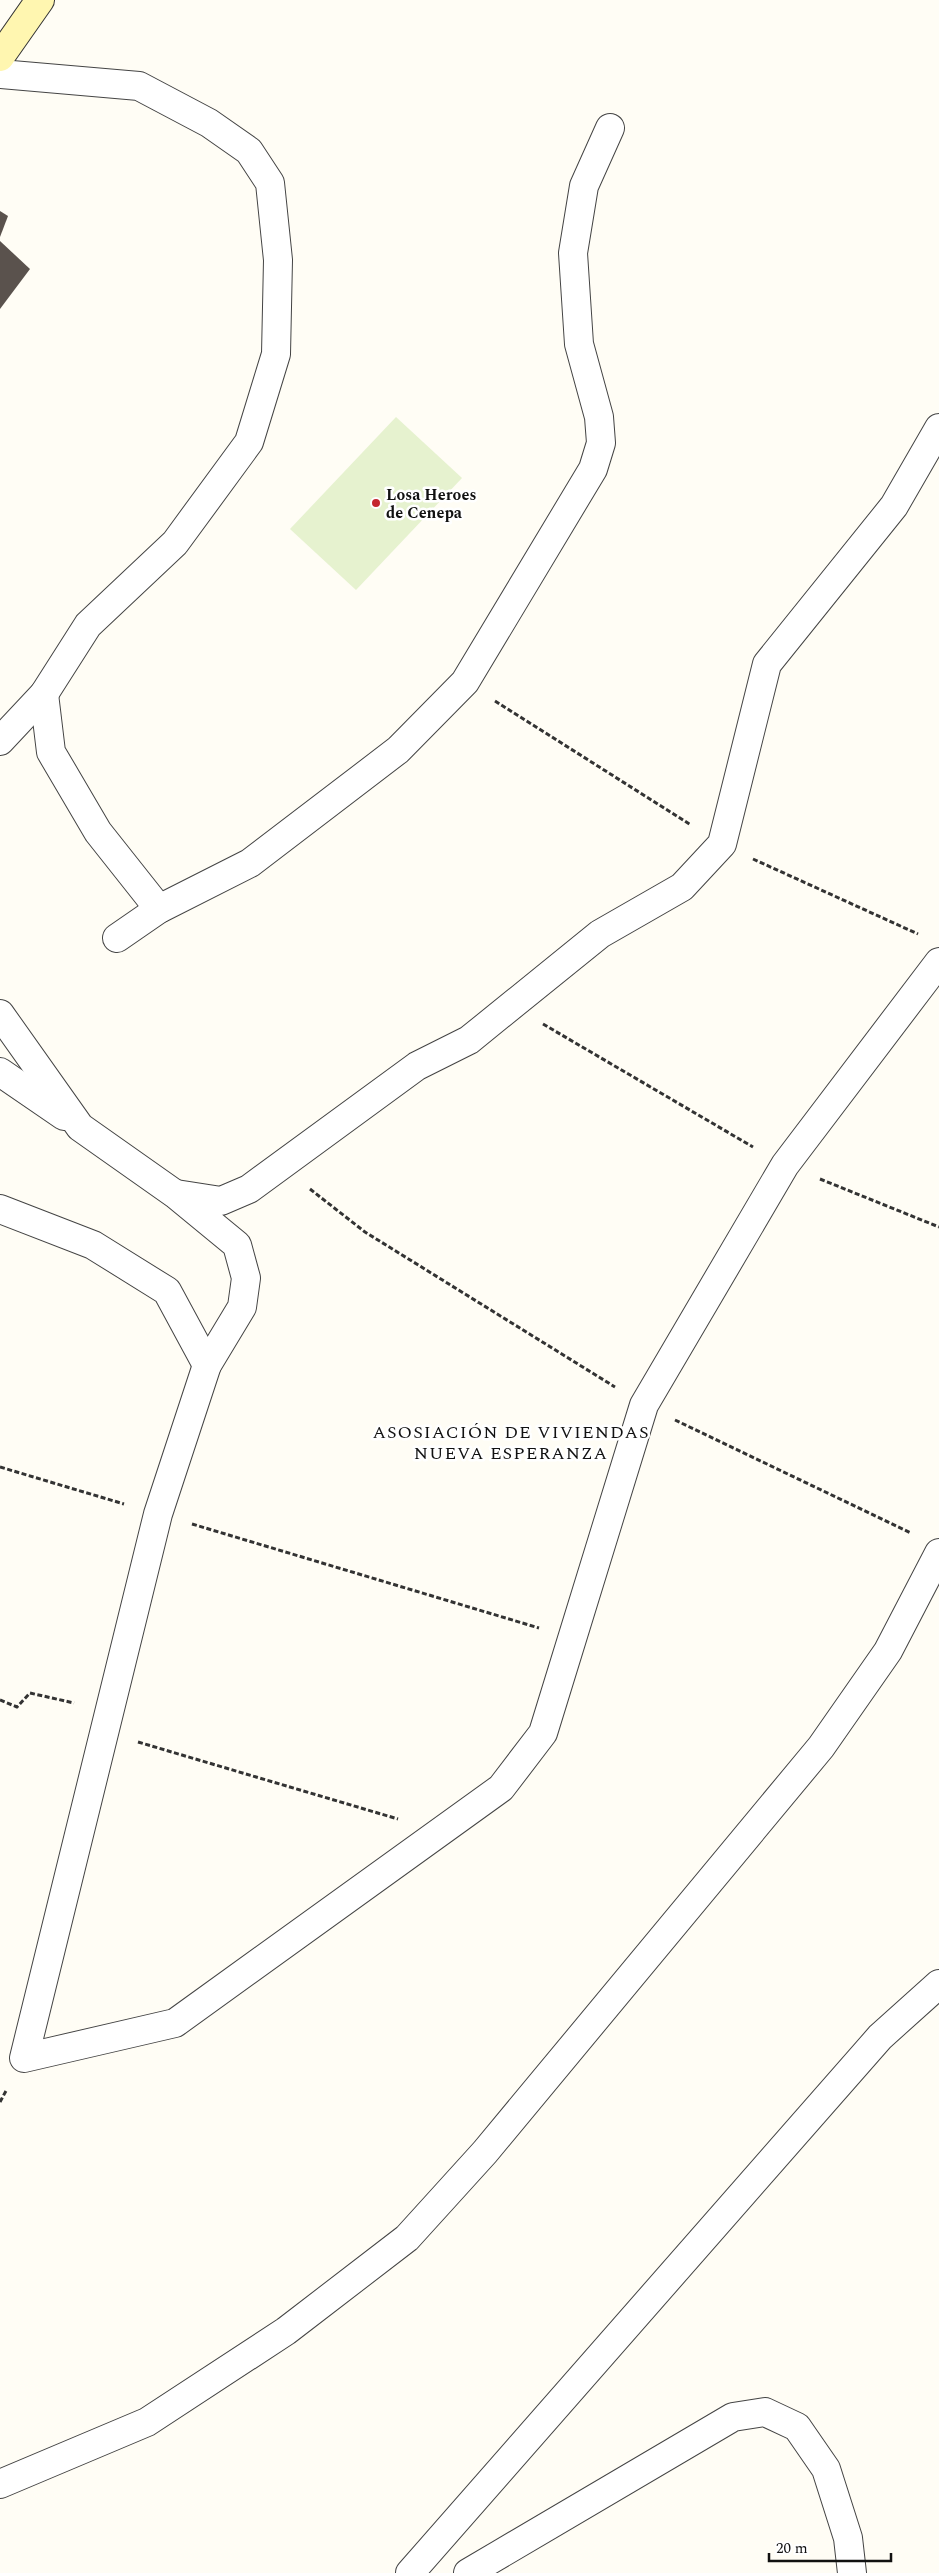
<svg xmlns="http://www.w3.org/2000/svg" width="939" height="2573" viewBox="0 0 939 2573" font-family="Spectral,serif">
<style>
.pitch{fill:#e6f2cf}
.building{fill:#5a524d}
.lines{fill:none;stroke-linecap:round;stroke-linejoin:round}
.minor-casing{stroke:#444;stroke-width:30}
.secondary-casing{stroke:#333;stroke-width:30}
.path{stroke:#333;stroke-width:3;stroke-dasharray:5 2.5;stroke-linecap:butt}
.minor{stroke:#fff;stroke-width:28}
.secondary{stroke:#fff6b0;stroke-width:28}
.poi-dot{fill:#c4262e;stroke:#fff;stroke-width:2}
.labels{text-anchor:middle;stroke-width:5;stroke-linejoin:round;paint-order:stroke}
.poi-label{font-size:16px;font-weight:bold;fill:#111;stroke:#fff;text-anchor:start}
.neighbourhood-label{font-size:18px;letter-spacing:1px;fill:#111;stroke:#fff}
</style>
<rect width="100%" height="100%" fill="#fffdf5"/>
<path class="pitch" d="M396 417 462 478 356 590 290 529Z"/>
<g class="building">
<path d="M0 211 8 216 0 237Z"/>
<path d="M0 241 30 269 0 309Z"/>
</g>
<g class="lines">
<g class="minor-casing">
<g id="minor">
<path d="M0 74 139 86 209 123 249 151 270 183 278 260 276 354 249 442 175 543 88 625 44 694 0 741"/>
<path d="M44 694 51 752 98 832 159 909"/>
<path d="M117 938 159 909 250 863 398 750 465 682 593 469 601 443 599 417 579 344 573 253 584 186 610 128"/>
<path d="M0 1014 80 1127 175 1194 237 1245 246 1278 242 1307 207 1365 158 1514 24 2058 175 2023 501 1788 543 1733 644 1405 785 1165 939 962"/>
<path d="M0 1072 64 1116"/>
<path d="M176 1194 221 1201 249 1189 417 1066 469 1040 600 934 682 887 722 844 767 664 894 506 939 428"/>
<path d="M0 1209 93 1245 167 1291 207 1365"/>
<path d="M0 2484 147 2422 286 2331 407 2238 485 2152 821 1747 888 1651 939 1553"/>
<path d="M410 2573 880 2037 939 1984"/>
<path d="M468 2573 733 2417 765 2412 797 2427 826 2469 848 2538 852 2573"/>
</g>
</g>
<g class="secondary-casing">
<path id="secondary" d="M0 57 40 0"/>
</g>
<g class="path">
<path d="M495 701 691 825"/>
<path d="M753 859 918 934"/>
<path d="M543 1024 753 1147"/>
<path d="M820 1179 939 1227"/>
<path d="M310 1189 365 1232 615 1387"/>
<path d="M675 1420 911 1533"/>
<path d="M0 1467 124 1504"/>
<path d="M192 1524 539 1628"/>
<path d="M0 1700 17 1707 30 1693 74 1703"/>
<path d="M138 1742 398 1819"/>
<path d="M0 2102 7 2089"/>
</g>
<use href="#minor" class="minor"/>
<use href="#secondary" class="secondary"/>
</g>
<circle class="poi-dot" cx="376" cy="503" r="5"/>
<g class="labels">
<g class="poi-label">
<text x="386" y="500">Losa Heroes<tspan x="386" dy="18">de Cenepa</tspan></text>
</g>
<g class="neighbourhood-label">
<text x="511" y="1438">ASOSIACIÓN DE VIVIENDAS<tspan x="511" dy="21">NUEVA ESPERANZA</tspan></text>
</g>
</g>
<path d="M769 2553v8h122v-8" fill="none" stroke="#111111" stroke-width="2.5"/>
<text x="776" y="2553" font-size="15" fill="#111111" stroke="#ffffff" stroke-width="4" paint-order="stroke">20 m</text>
</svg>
